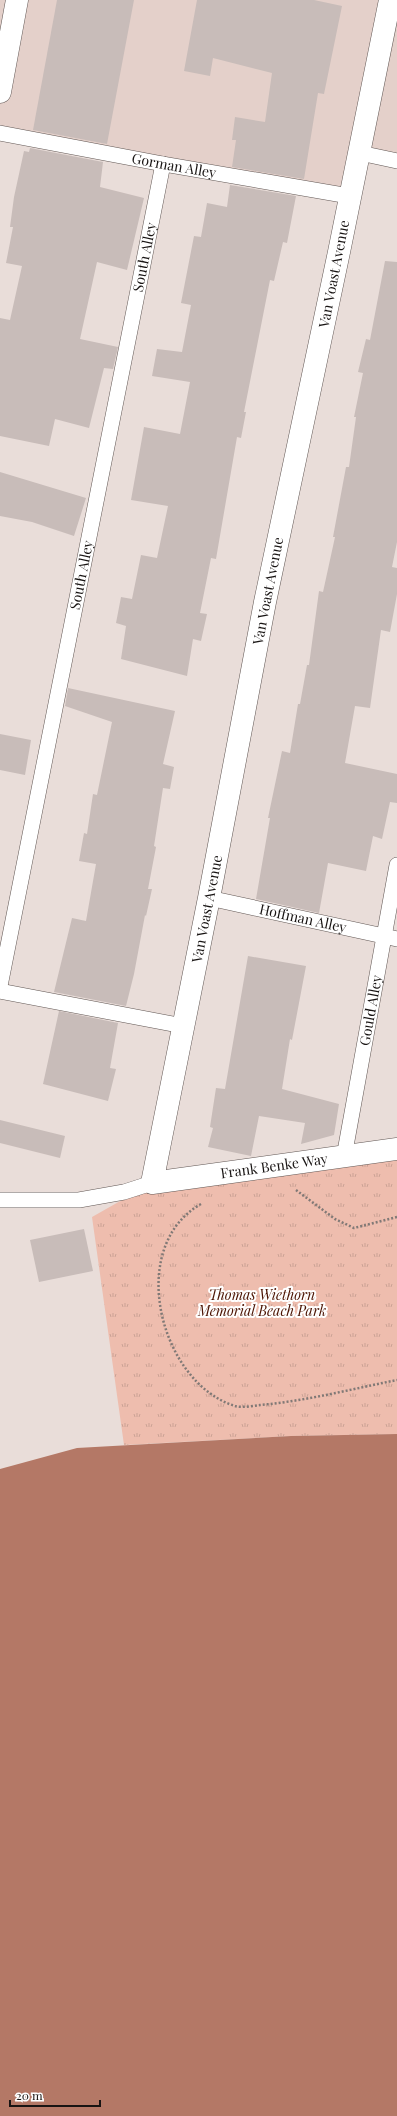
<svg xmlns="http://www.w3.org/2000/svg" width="397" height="2116" viewBox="0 0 397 2116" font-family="'Playfair Display',serif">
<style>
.built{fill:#e4d0ca}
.park{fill:url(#park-tufts)}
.water{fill:#b47866}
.building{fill:#c8bcb9}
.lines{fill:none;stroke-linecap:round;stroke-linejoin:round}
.lane-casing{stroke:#615754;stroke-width:16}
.street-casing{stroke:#615754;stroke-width:23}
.path{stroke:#817976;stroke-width:2.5;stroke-dasharray:2 2;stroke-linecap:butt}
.lane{stroke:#fff;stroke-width:15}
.street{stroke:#fff;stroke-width:22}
.labels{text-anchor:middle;stroke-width:4;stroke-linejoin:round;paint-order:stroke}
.street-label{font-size:14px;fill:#181413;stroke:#fff}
.park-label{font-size:14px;font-style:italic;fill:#4b1302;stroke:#fff}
</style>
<defs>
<pattern id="park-tufts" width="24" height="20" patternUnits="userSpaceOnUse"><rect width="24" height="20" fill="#eebdae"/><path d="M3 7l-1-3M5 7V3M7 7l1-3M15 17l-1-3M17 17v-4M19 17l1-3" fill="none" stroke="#cba295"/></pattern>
</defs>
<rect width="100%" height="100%" fill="#e9ddd9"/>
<path class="built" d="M0 0H397V161L360 154 349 196 0 133Z"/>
<path class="park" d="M397 1149V1434L291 1436 124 1445 92 1217 152 1183Z"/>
<path class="water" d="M397 1434V2116H0V1469L77 1448 291 1436Z"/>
<g class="building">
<path d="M57 0H134L107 144 33 130Z"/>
<path d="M197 0H314L342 6 324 94 318 93 304 179 232 167 236 140H232L235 117 265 122 272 73 213 58 210 76 184 71Z"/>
<path d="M30 148 103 162 100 187 144 198 127 270 97 262 80 339 118 347 113 369 104 368 89 428 55 419 49 446 0 436V318L10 320 22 266 6 263 13 227H10L14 197 24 151 29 152Z"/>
<path d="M230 185 296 196 287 243 283 242 274 281 270 280 244 412H246L241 438 237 437 216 559 211 558 200 613 207 614 201 641 193 639 187 676 121 659 126 626 116 623 121 597 132 599 141 555 157 558 168 506 131 500 144 427 180 434 190 382 152 376 157 349 182 352 191 305 181 303 194 236 201 237 207 203 227 207Z"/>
<path d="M385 261 397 262V542L392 567 397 568V594L390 632 381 630 370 708 355 706 345 763 397 774V803L390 802 382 839 373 836 366 871 328 863 319 913 256 899 270 818H268L282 751 290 753 298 704H300L307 665H309L319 591 323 592 335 537H333L346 467H349L356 417H354L363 373 358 372 366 339 370 340Z"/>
<path d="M0 472 86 498 74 536 32 522 0 516Z"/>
<path d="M68 688 175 711 163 764 174 767 170 789 163 788 154 846 156 847 148 889H152L146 916 145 915 134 974 126 1006 54 992 72 918 86 921 96 864 79 861 84 833 87 834 93 794 97 795 112 722 65 706Z"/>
<path d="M0 734 31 740 25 775 0 770Z"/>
<path d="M248 956 306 966 292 1040 290 1039 282 1089 339 1104 334 1135 301 1144 305 1123 259 1116 251 1156 208 1147 213 1128 210 1127 216 1088 225 1089Z"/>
<path d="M59 1011 118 1023 110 1068 116 1069 108 1101 43 1084Z"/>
<path d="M0 1120 65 1136 60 1158 0 1143Z"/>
<path d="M84 1229 93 1271 39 1282 30 1240Z"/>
</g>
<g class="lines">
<g class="lane-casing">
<g id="lane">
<path id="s1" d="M0 133 163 164 349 196"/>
<path d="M360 153 397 161"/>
<path id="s2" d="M209 898 397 939"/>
<path id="s3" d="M0 986 163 164"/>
<path d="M0 991 183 1026"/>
<path id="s4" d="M344 1157 397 865"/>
<path d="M0 1200H79L124 1192 152 1183"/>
</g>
</g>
<g class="street-casing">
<g id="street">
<path id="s5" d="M390 0 339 252 265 602 209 898 152 1183 397 1149"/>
<path d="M0 92 17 0"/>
</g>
</g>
<g class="path">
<path d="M296 1190 335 1219 354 1228 397 1217"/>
<path d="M201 1204C125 1247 160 1383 235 1406 242 1408 252 1406 260 1405 306 1401 352 1389 397 1380"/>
</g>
<use href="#lane" class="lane"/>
<use href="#street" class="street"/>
</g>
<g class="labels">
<g class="street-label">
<text dy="5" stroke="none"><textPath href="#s1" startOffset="177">Gorman Alley</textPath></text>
<text dy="5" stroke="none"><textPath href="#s3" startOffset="743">South Alley</textPath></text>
<text transform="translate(334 274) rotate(-79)" y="5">Van Voast Avenue</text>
<text dy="5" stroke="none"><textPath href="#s3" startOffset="419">South Alley</textPath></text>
<text transform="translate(268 591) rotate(-79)" y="5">Van Voast Avenue</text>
<text transform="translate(207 909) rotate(-79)" y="5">Van Voast Avenue</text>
<text dy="5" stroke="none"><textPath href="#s2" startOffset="96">Hoffman Alley</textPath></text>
<text dy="5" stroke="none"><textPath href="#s4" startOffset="149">Gould Alley</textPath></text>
<text dy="5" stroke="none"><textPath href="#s5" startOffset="1330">Frank Benke Way</textPath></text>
</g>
<g class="park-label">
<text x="262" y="1300">Thomas Wiethorn<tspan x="262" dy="16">Memorial Beach Park</tspan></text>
</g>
</g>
<path d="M10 2100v6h90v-6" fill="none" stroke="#181413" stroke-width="2"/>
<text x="16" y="2100" font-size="12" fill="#181413" stroke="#ffffff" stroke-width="3" paint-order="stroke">20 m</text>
</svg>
